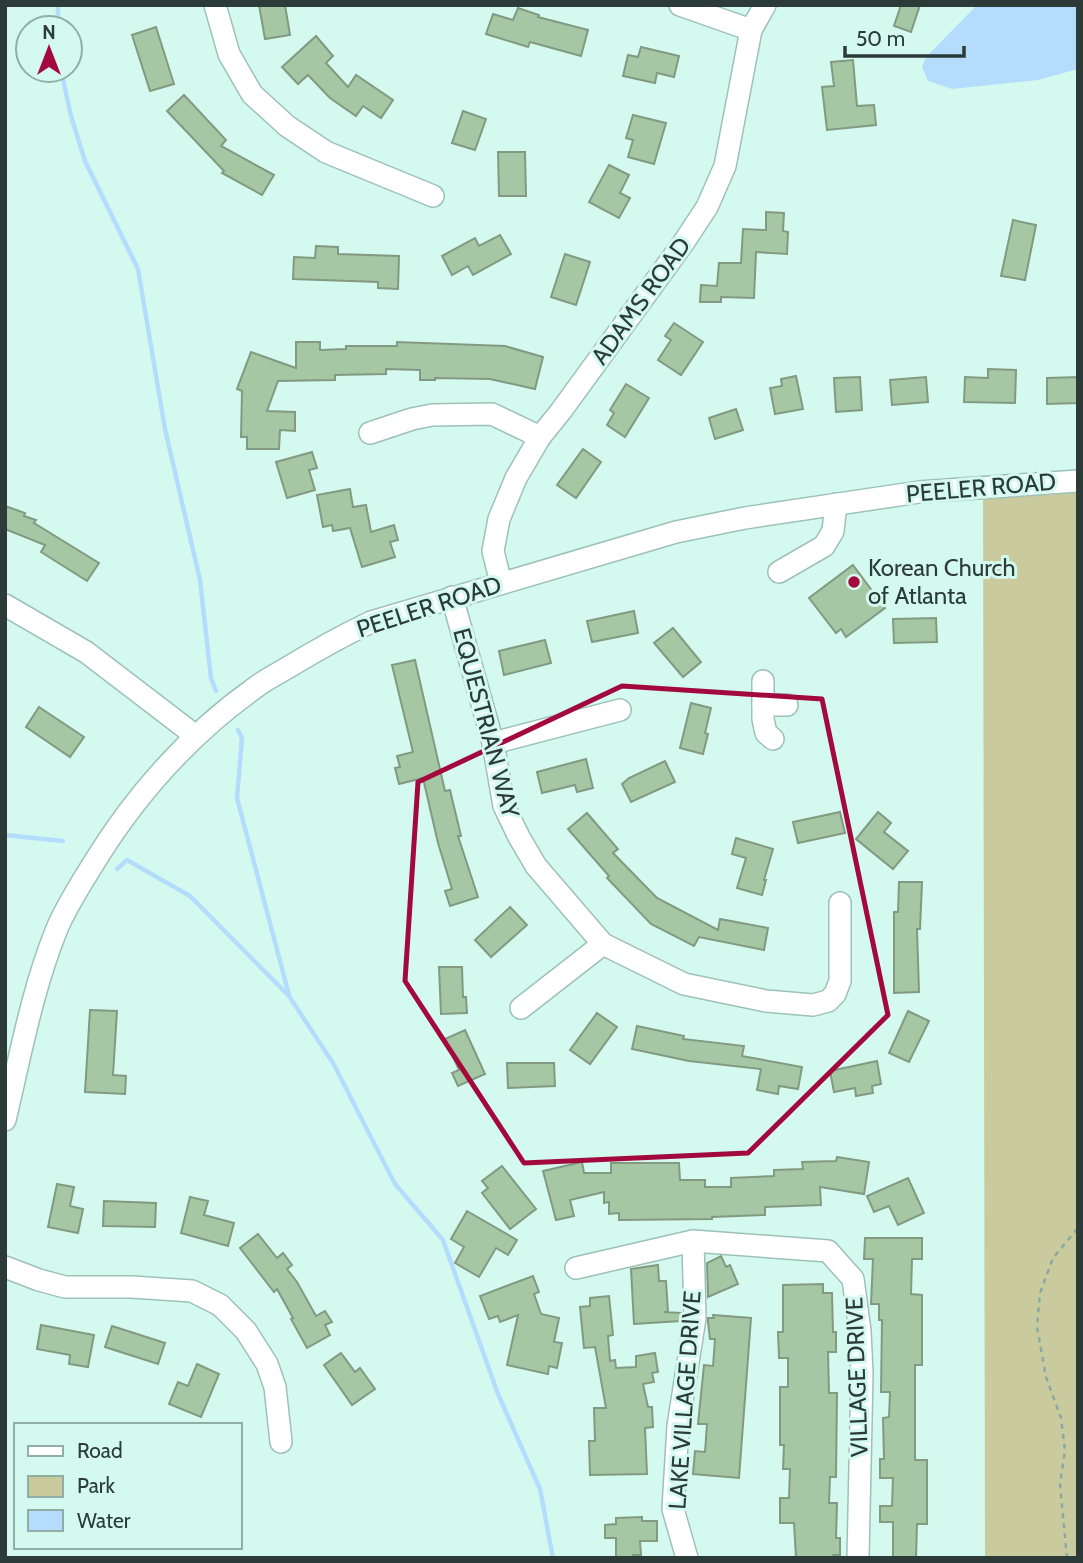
<svg xmlns="http://www.w3.org/2000/svg" width="1083" height="1563" viewBox="0 0 1083 1563" font-family="Cabin,sans-serif">
<style>
.green{fill:#c9cb9e}
.water{fill:#b4ddfd}
.lines{fill:none;stroke-linecap:round;stroke-linejoin:round}
.stream{stroke:#b4ddfd;stroke-width:4.5}
.building{fill:#a6c7a3;stroke:#839982;stroke-width:2}
.minor-casing{stroke:#9dc1b7;stroke-width:24}
.path{stroke:#8ca8a0;stroke-width:2.5;stroke-dasharray:5 5;stroke-linecap:butt}
.minor{stroke:#fff;stroke-width:21}
.marked{fill:none;stroke:#a4093d;stroke-width:5;stroke-linejoin:round}
.poi-dot{fill:#a4093d;stroke:#d4faef;stroke-width:2.5}
.labels{text-anchor:middle;stroke-width:6;stroke-linejoin:round;paint-order:stroke}
.street-label{font-size:24px;fill:#2c3b37;stroke:#d4faef}
.poi-label{font-size:24px;fill:#2c3b37;stroke:#d4faef;text-anchor:start}
</style>
<rect width="100%" height="100%" fill="#d4faef"/>
<path class="green" d="M1078 484V1558H985L983 490Z"/>
<path class="water" d="M977 5H1078V69L1038 80 952 89 928 81 922 67 926 57Z"/>
<g class="lines">
<g class="stream">
<path d="M58 5V28"/>
<path d="M61 70 71 116 85 161 138 269 165 429 200 580 211 678 216 691"/>
<path d="M238 730 242 738 237 798 289 995"/>
<path d="M5 835 63 841"/>
<path d="M117 869 127 860 190 896 289 996 333 1063 395 1184 443 1240 498 1394 540 1489 553 1558"/>
</g>
</g>
<g class="building">
<path d="M259 5H285L290 35 265 39Z"/>
<path d="M901 5H920L911 32 894 26Z"/>
<path d="M518 8 539 15 538 17 588 30 581 56 530 42 528 47 486 34 493 14 513 20Z"/>
<path d="M156 27 174 84 150 91 132 35Z"/>
<path d="M316 36 333 56 326 63 348 87 356 75 393 100 381 118 363 106 356 116 330 98 308 75 298 84 282 67Z"/>
<path d="M641 47 679 56 674 77 657 73 655 83 623 76 628 55 638 57Z"/>
<path d="M853 60 857 106 874 105 876 125 827 130 822 87 834 86 831 62Z"/>
<path d="M184 95 226 140 221 146 274 175 262 195 222 173 224 171 167 111Z"/>
<path d="M463 111 486 119 475 150 452 143Z"/>
<path d="M633 115 666 123 654 164 628 157 633 140 626 138Z"/>
<path d="M498 152H525L526 196H499Z"/>
<path d="M609 165 629 175 620 193 630 198 619 218 589 202Z"/>
<path d="M766 212 784 213 783 231 788 232 787 254 756 252 754 298 721 297V302H700L701 285 717 286 719 263H741L743 229 766 230Z"/>
<path d="M1013 220 1036 225 1025 280 1001 276Z"/>
<path d="M500 235 511 254 473 275 468 266 452 275 442 256 475 238 479 246Z"/>
<path d="M316 246 338 247V254L399 256 398 289 378 288V282L293 279 294 257 315 258Z"/>
<path d="M565 254 590 262 576 305 551 297Z"/>
<path d="M674 323 703 342 681 375 658 360 671 340 665 336Z"/>
<path d="M296 342H320V350L346 349V346H397V342L505 346 543 357 535 389 490 379 435 378V380H420V370L386 369V374L335 375V380L278 381 267 411 295 412V431L280 430 279 449H247V437H241L242 391 237 389 251 352 296 368Z"/>
<path d="M988 369 1016 370 1015 403 964 402 965 377 988 378Z"/>
<path d="M796 376 803 409 775 414 770 388 782 386 781 379Z"/>
<path d="M860 377 862 410 836 412 834 378Z"/>
<path d="M926 377 928 402 892 405 890 380Z"/>
<path d="M1078 377V403L1047 404V378Z"/>
<path d="M626 384 649 398 625 437 607 425 614 413 610 410Z"/>
<path d="M736 409 743 430 715 439 709 418Z"/>
<path d="M583 449 601 462 576 498 557 485Z"/>
<path d="M312 452 317 468 309 470 315 490 287 498 276 462Z"/>
<path d="M350 489 353 507 366 505 371 532 394 525 398 540 390 542 395 557 362 567 350 528 333 531 332 525 323 527 317 495Z"/>
<path d="M5 506 25 513 24 516 36 520 34 523 99 563 87 581 41 552 45 545 5 529Z"/>
<path d="M853 565 885 608 846 637 841 629 836 633 809 598Z"/>
<path d="M634 611 638 633 592 642 587 621Z"/>
<path d="M936 618 937 642 894 643 893 619Z"/>
<path d="M673 628 701 662 683 677 654 643Z"/>
<path d="M545 640 551 663 504 675 499 651Z"/>
<path d="M415 660 445 791 450 790 461 836H458L478 897 450 906 445 891 452 889 438 843 423 778 399 784 395 768 400 767 397 756 413 752 392 665Z"/>
<path d="M691 703 711 708 705 733 708 734 703 754 680 748Z"/>
<path d="M39 707 84 737 70 757 26 727Z"/>
<path d="M586 759 593 788 577 792 575 785 542 793 537 772Z"/>
<path d="M665 761 675 782 631 802 622 784 629 778Z"/>
<path d="M840 812 845 833 798 843 793 822Z"/>
<path d="M878 812 891 823 884 832 908 851 893 869 856 839Z"/>
<path d="M587 813 618 849 613 853 657 898 718 930 720 919 768 928 764 950 699 937 694 946 651 924 607 878 609 876 568 829Z"/>
<path d="M736 838 773 849 764 880H766L762 895 737 888 746 858 732 854Z"/>
<path d="M899 882H922L920 929H917L919 992 894 993V912H898Z"/>
<path d="M510 907 527 925 491 957 475 940Z"/>
<path d="M439 967H462L463 997H466L467 1013 441 1014Z"/>
<path d="M90 1010 117 1011 113 1075 126 1076 125 1094 85 1092Z"/>
<path d="M908 1011 929 1021 909 1062 889 1053Z"/>
<path d="M597 1013 617 1027 590 1064 570 1050Z"/>
<path d="M637 1026 684 1036 683 1039 744 1046 742 1056 802 1067 798 1089 779 1086 778 1094 757 1090 761 1069 689 1061 632 1049Z"/>
<path d="M465 1030 485 1074 458 1086 452 1073 459 1070 445 1039Z"/>
<path d="M877 1061 881 1084 872 1086 873 1093 856 1096 855 1088 834 1092 830 1071Z"/>
<path d="M507 1063H554L555 1086 508 1088Z"/>
<path d="M837 1157 869 1162 864 1194 820 1187 821 1205 765 1207V1215L712 1217V1219L619 1220V1213L609 1214V1202L604 1203V1192L570 1200 574 1216 556 1220 543 1171 582 1162 584 1173H611V1163H679L680 1180H705V1187H731V1178L774 1176V1170L803 1169 802 1162 836 1161Z"/>
<path d="M502 1166 536 1209 510 1229 482 1193 488 1188 482 1181Z"/>
<path d="M908 1178 924 1213 898 1225 889 1206 874 1212 867 1196Z"/>
<path d="M57 1184 74 1187 70 1206 83 1209 78 1233 48 1227Z"/>
<path d="M190 1197 208 1201 204 1215 234 1223 228 1246 181 1233Z"/>
<path d="M104 1201 156 1203 155 1227 103 1226Z"/>
<path d="M467 1211 517 1240 508 1255 496 1248 479 1277 455 1263 464 1247 451 1239Z"/>
<path d="M258 1234 277 1258 283 1253 292 1265 287 1269 297 1282 316 1316 325 1311 332 1322 325 1325 330 1335 307 1348 291 1319 293 1318 277 1289 274 1292 240 1248Z"/>
<path d="M865 1238H922V1259H912L911 1294 922 1295V1365H915V1460H927V1524H917L916 1558H893V1522H880V1506H892L893 1478H880V1459H884L883 1418 889 1417 890 1392H881L882 1320H879V1304H871L873 1259H864Z"/>
<path d="M721 1256 726 1267 730 1265 738 1284 708 1297 707 1263Z"/>
<path d="M658 1265 659 1281H666L668 1312H664L681 1313V1321L634 1324 631 1269Z"/>
<path d="M533 1276 539 1292 534 1294 541 1314 559 1318 554 1342 562 1343 557 1368 549 1366 548 1374 507 1365 518 1315 500 1322 498 1316 489 1319 480 1296Z"/>
<path d="M823 1284V1293H832L833 1332H836V1352H828L829 1393H837L836 1477H830L829 1503H837L836 1538H840V1555H833L834 1558H796L794 1523H780V1498H789L790 1469H783L784 1445H780V1387H788V1358H779L778 1332H783V1285Z"/>
<path d="M609 1296 613 1335 608 1336 610 1361 615 1360 616 1368 636 1367V1356L655 1353 658 1372 652 1373 654 1382 643 1384 648 1407H652L653 1427 645 1428 647 1474 590 1475 589 1441H595L594 1408H606L595 1347 584 1348 580 1307 590 1306V1298Z"/>
<path d="M713 1315 751 1318 739 1478 693 1474 695 1451 705 1452 707 1424H698L704 1365 713 1366 715 1339H710L708 1322V1318H714Z"/>
<path d="M41 1325 94 1335 88 1367 69 1364 70 1355 37 1349Z"/>
<path d="M112 1326 165 1343 158 1364 105 1347Z"/>
<path d="M341 1353 355 1372 360 1368 375 1389 352 1405 324 1365Z"/>
<path d="M197 1364 219 1374 201 1417 169 1404 178 1382 188 1386Z"/>
<path d="M642 1517V1521H657V1541H640L641 1555H633V1558H616V1538H605V1525L616 1524V1518Z"/>
</g>
<g class="lines">
<g class="minor-casing">
<g id="minor">
<path d="M215 5 229 54 252 94 287 126 326 152 433 196"/>
<path d="M680 5 751 30"/>
<path d="M370 433 412 419 432 415 492 414 540 437"/>
<path d="M779 572 824 546 833 531 836 504"/>
<path d="M501 583 493 551 499 519 516 478 540 437 561 411 684 242 707 207 725 166 751 30 765 5"/>
<path d="M452 597 493 743 504 806 519 837 536 866 603 944 684 984 766 1001 813 1005 828 1001 835 994 840 981V903"/>
<path d="M5 605 86 652 188 730 191 739"/>
<path d="M763 681V719L766 733 773 739"/>
<path d="M763 705H787"/>
<path d="M493 743 620 710"/>
<path d="M521 1008 603 944"/>
<path d="M5 1120C20 1057 32 991 56 931 66 906 81 884 95 861 137 793 190 734 256 687 265 680 277 674 287 668 315 651 342 636 371 622L676 532 745 518 919 492 1078 481"/>
<path d="M5 1267 39 1280 65 1287H132L192 1291 220 1305 246 1331 267 1364 275 1387 281 1442"/>
<path d="M576 1268 693 1241 828 1251 853 1279 860 1331 862 1373 858 1558"/>
<path d="M687 1558 673 1509 678 1426 695 1318 693 1241"/>
</g>
</g>
<path class="path" d="M1067 1558 1060 1484 1065 1450 1061 1418 1046 1377 1037 1327 1040 1293 1053 1258 1078 1228"/>
<use href="#minor" class="minor"/>
</g>
<path class="marked" d="M622 686 822 699 888 1015 748 1153 524 1163 405 981 418 782Z"/>
<circle class="poi-dot" cx="854" cy="582" r="7"/>
<g class="labels">
<g class="street-label">
<text transform="translate(641 301) rotate(-54)" y="8">ADAMS ROAD</text>
<text transform="translate(981 488) rotate(-5)" y="8">PEELER ROAD</text>
<text transform="translate(429 607) rotate(-18)" y="8">PEELER ROAD</text>
<text transform="translate(486 723) rotate(75)" y="8">EQUESTRIAN WAY</text>
<text transform="translate(857 1377) rotate(-92)" y="8">VILLAGE DRIVE</text>
<text transform="translate(685 1400) rotate(-86)" y="8">LAKE VILLAGE DRIVE</text>
</g>
<g class="poi-label">
<text x="868" y="576">Korean Church<tspan x="868" dy="28">of Atlanta</tspan></text>
</g>
</g>
<rect width="1083" height="1563" fill="none" stroke="#2c3b37" stroke-width="14"/>
<rect x="14" y="1423" width="228" height="126" fill="#d4faef" stroke="#91aea5" stroke-width="2"/>
<rect x="28" y="1446" width="35" height="10" fill="#ffffff" stroke="#91aea5" stroke-width="2"/>
<text x="77" y="1458" font-size="21" fill="#2c3b37">Road</text>
<rect x="28" y="1476" width="35" height="21" fill="#c9cb9e" stroke="#91aea5" stroke-width="2"/>
<text x="77" y="1493" font-size="21" fill="#2c3b37">Park</text>
<rect x="28" y="1510" width="35" height="21" fill="#b4ddfd" stroke="#91aea5" stroke-width="2"/>
<text x="77" y="1528" font-size="21" fill="#2c3b37">Water</text>
<g transform="translate(49 49)"><circle r="33" fill="#d4faef" stroke="#91aea5" stroke-width="2"/>
<path d="M0-5L12 26L0 18L-12 26Z" fill="#a4093d"/>
<text y="-10" font-size="19" font-weight="bold" text-anchor="middle" fill="#2c3b37">N</text>
</g>
<path d="M845 46v10h119v-10" fill="none" stroke="#2c3b37" stroke-width="3.5"/>
<text x="856" y="46" font-size="21" fill="#2c3b37" stroke="#d4faef" stroke-width="5" paint-order="stroke">50 m</text>
</svg>
